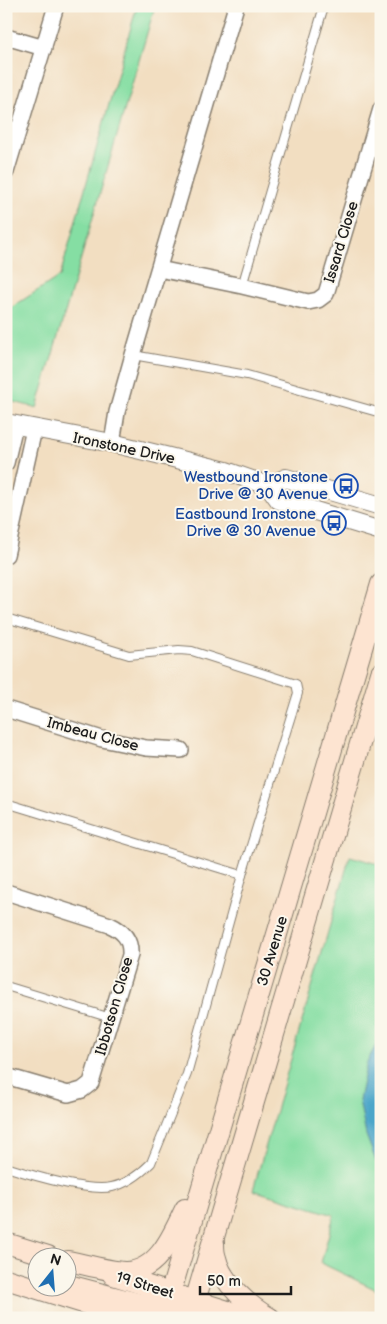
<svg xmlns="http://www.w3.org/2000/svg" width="387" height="1324" viewBox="0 0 387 1324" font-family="'Balsamiq Sans',sans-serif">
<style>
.green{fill:#85dea3;stroke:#507d60}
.water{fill:#4ca6c9;stroke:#346172}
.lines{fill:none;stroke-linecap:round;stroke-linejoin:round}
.service-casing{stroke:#877d6e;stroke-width:10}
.minor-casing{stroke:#877d6e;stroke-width:18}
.tertiary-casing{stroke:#877d6e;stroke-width:20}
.secondary-casing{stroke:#877d6e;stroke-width:22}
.service{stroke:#fff;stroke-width:8}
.minor{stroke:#fff;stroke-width:15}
.tertiary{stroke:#fff;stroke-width:18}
.secondary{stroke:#fde4d1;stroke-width:20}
.labels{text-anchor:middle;stroke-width:4;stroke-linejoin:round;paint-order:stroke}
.street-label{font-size:15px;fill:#1c1c1c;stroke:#fbf7ec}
.transit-label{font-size:15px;fill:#164399;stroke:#fbf7ec;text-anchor:end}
</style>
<rect width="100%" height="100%" fill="#fbf7ec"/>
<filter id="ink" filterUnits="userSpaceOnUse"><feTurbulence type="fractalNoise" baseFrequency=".02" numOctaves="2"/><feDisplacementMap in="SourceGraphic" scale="10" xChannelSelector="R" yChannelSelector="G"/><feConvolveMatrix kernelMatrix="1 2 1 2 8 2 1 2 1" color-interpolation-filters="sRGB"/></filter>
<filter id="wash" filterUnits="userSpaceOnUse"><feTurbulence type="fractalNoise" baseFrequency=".0096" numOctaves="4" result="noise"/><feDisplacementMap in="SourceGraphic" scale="20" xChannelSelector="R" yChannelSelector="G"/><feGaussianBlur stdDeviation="1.12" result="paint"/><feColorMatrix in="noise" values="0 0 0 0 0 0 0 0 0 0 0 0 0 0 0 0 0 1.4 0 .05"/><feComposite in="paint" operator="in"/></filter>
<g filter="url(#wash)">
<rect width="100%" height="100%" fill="#f2dec1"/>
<g class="green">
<path d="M137 6H155L37 408 6 400V311L60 276Z"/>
<path d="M350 856 381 865V890L378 900 381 906V1292L321 1263 334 1215 253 1190Z"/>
</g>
<path class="water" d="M381 1036V1174L366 1135 359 1100 367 1062Z"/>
</g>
<g filter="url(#ink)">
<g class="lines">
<g class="service-casing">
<g id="service">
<path d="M6 124 20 128"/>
<path d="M242 286 324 6"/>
<path d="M133 355 247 375 381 413"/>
<path d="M6 618 129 655 179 650 192 651 296 684 298 693 242 875 187 1074 151 1163C141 1173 126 1184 112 1187 87 1192 31 1175 6 1167"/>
<path d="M6 803 242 875"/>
<path d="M6 986 111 1018"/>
</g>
</g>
<g class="minor-casing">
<g id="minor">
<path d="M6 37 44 48"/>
<path d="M6 172 56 6"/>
<path d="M159 269 242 286 308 302 318 300 326 294 381 109"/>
<path d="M112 443 117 412 133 355 236 6"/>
<path d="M6 463 15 425"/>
<path d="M6 555 34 429"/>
<path d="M6 709 102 739 146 748 181 750"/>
<path d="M6 892 110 925C123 931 131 939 130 955L91 1083 82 1090 68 1094 6 1076"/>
</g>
</g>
<g class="tertiary-casing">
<g id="tertiary">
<path d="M6 423 112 443 226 471 269 486 279 500 381 531"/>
<path d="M269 486 286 478 381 506"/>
</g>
</g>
<g class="secondary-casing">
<g id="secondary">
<path d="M6 1243 48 1256"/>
<path d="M214 1243C214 1248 214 1253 216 1258 221 1282 250 1307 270 1318"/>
<path d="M68 1261C83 1264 109 1271 124 1272 158 1273 173 1234 185 1209"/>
<path d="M113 1275 250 1318"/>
<path d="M6 1279 131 1318"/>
<path d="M68 1285 152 1307 178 1308"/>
<path d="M163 1318 381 584"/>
<path d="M190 1318 381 673"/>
</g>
</g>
<use href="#service" class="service"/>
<use href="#minor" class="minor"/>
<use href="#tertiary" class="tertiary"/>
<use href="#secondary" class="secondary"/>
</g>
</g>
<defs>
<g id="bus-ring" transform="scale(1.25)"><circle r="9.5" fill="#fbf7ec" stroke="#1a4fb4" stroke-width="1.5"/><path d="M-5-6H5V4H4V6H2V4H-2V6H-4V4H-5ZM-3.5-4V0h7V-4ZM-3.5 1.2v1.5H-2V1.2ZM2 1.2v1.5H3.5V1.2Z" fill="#1a4fb4"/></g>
</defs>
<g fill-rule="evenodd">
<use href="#bus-ring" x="346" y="486"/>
<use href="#bus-ring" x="334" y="523"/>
</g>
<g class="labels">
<g class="street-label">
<text transform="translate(341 242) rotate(-73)" y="5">Issard Close</text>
<text transform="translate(124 448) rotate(12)" y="5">Ironstone Drive</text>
<text transform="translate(93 734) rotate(15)" y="5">Imbeau Close</text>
<text transform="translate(272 951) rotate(-73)" y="5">30 Avenue</text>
<text transform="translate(114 1006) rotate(-74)" y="5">Ibbotson Close</text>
<text transform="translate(145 1285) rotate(17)" y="5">19 Street</text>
</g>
<g class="transit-label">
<text x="328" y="482">Westbound Ironstone<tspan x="328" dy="17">Drive @ 30 Avenue</tspan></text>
<text x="316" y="519">Eastbound Ironstone<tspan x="316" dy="17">Drive @ 30 Avenue</tspan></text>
</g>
</g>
<rect width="387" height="1324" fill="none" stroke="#fbf7ec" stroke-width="25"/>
<g transform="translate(52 1272) rotate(17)"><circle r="24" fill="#fbf7ec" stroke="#a29f99"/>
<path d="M0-4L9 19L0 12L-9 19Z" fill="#1f6fb2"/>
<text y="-8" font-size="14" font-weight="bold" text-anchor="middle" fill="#1c1c1c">N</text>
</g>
<path d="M200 1286v8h91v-8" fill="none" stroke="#1c1c1c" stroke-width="2.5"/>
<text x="207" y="1286" font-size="15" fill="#1c1c1c" stroke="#fbf7ec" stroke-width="4" paint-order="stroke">50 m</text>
</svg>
